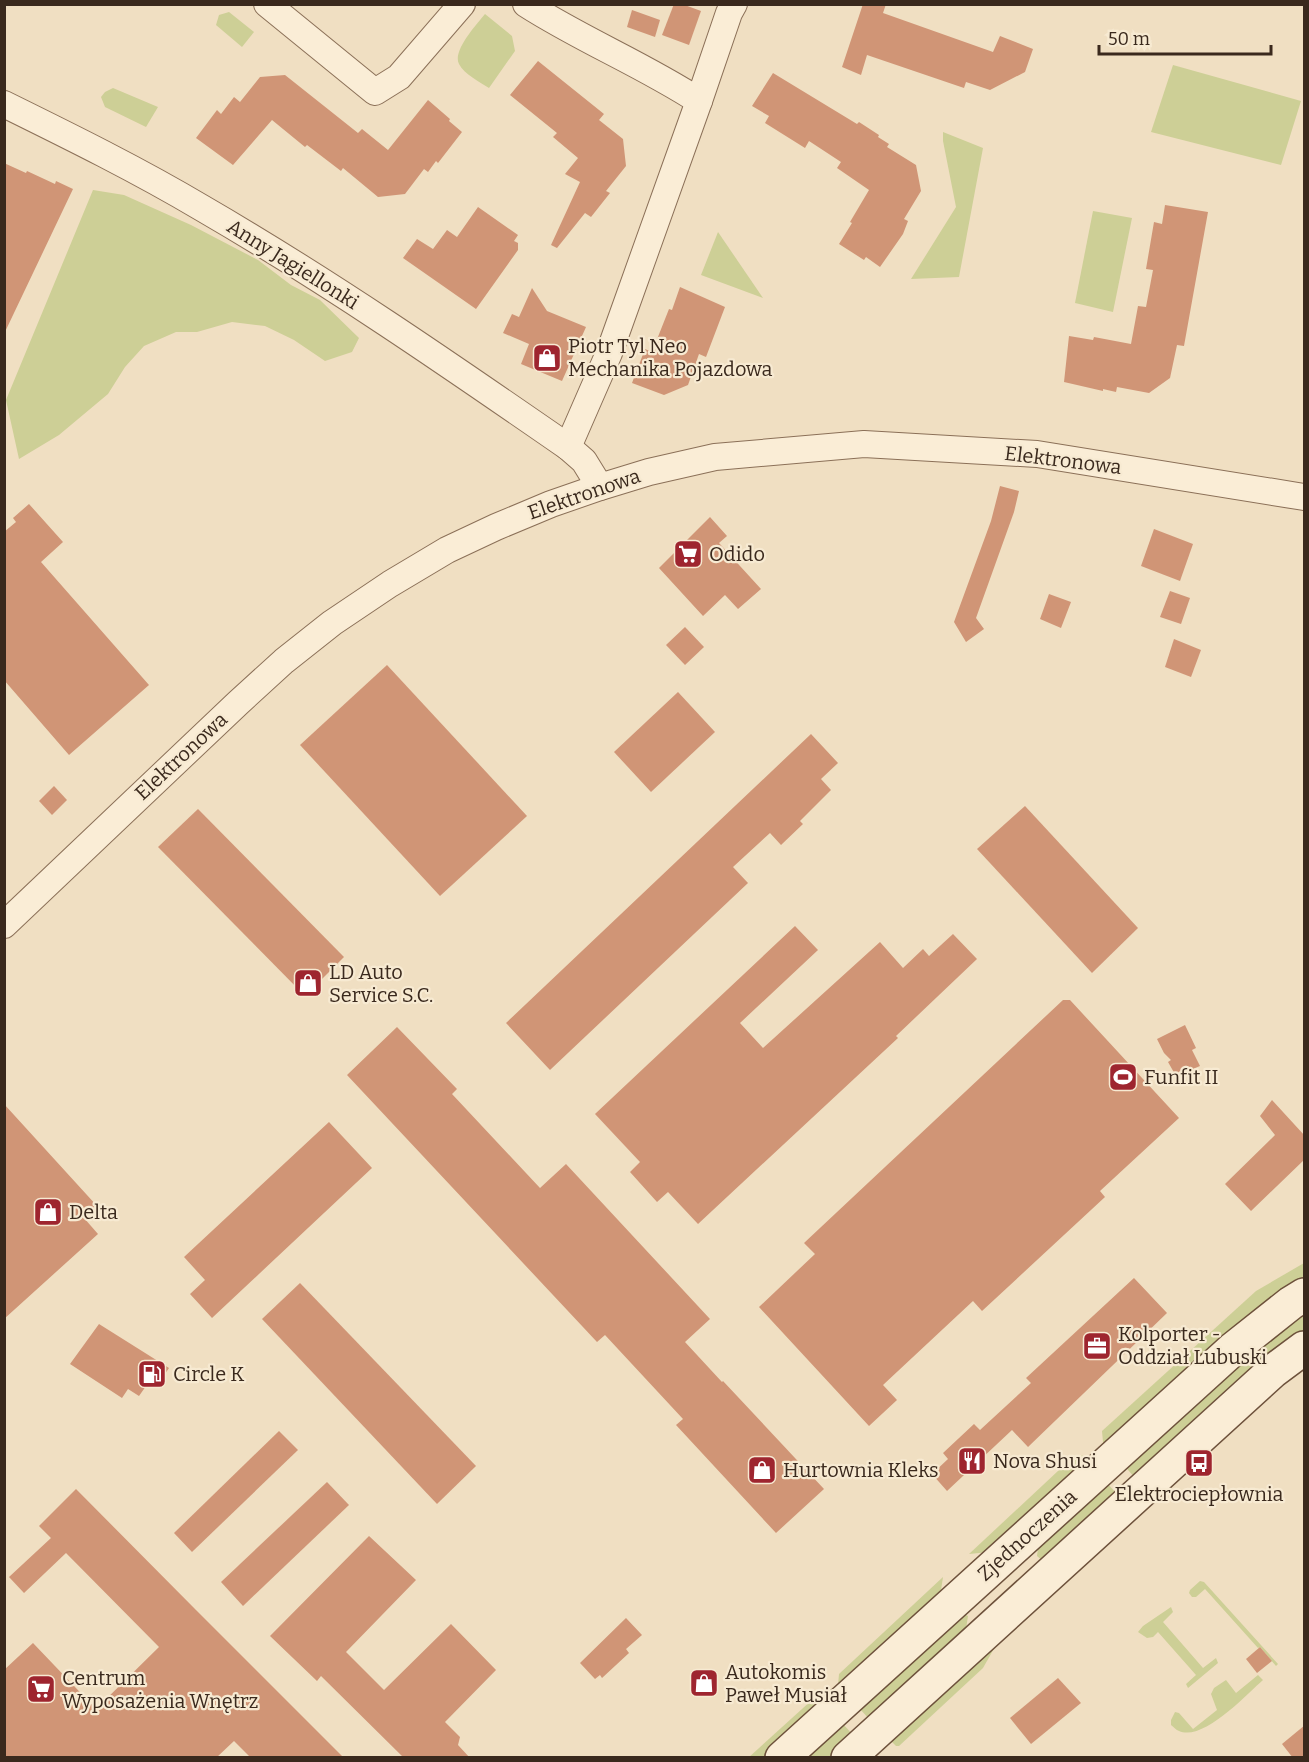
<svg xmlns="http://www.w3.org/2000/svg" width="1309" height="1762" viewBox="0 0 1309 1762" font-family="Bitter,serif">
<style>
.green{fill:#cdcf96}
.building{fill:#d09576}
.lines{fill:none;stroke-linecap:round;stroke-linejoin:round}
.minor-casing{stroke:#8b7058;stroke-width:28}
.secondary-casing{stroke:#6d513b;stroke-width:36}
.minor{stroke:#faedd6;stroke-width:26}
.secondary{stroke:#faedd6;stroke-width:33}
.labels{text-anchor:middle;stroke-width:4.5;stroke-linejoin:round;paint-order:stroke}
.street-label{font-size:20px;fill:#3a291d;stroke:#f7ead2}
.poi-label{font-size:20px;fill:#3a291d;stroke:#f7ead2;text-anchor:start}
</style>
<rect width="100%" height="100%" fill="#f0dfc2"/>
<g class="green">
<path d="M229 12 254 32 242 47 216 25 219 15Z"/>
<path d="M485 14 512 36 515 51 489 88C480 82 464 74 459 64 452 51 477 24 485 14Z"/>
<path d="M1173 65 1301 101 1281 165 1151 132Z"/>
<path d="M113 88 158 107 146 127 105 107 101 97 105 92Z"/>
<path d="M943 132 983 148 959 277 911 279 956 207 943 141Z"/>
<path d="M93 190 124 195 191 225 258 260 291 285 320 300 359 338 352 352 325 361 294 340 265 326 232 322 197 332H176L144 346 125 367 108 394 59 435 19 459 6 400Z"/>
<path d="M1093 211 1132 218 1113 312 1075 303Z"/>
<path d="M718 232 763 298 701 275Z"/>
<path d="M1304 1263V1279L1106 1447 1103 1442 1102 1431 1256 1291Z"/>
<path d="M1304 1306V1330L1271 1356 1135 1478 1122 1463Z"/>
<path d="M1079 1455 1084 1456 1088 1462 989 1552 969 1554 1074 1456Z"/>
<path d="M1104 1480 1118 1495 1043 1561 1037 1556 1038 1548 1044 1538Z"/>
<path d="M943 1577 940 1597 838 1685 839 1674Z"/>
<path d="M1200 1581 1204 1582 1278 1664 1276 1666 1260 1647 1258 1648 1205 1589 1196 1597H1192L1189 1593 1190 1590Z"/>
<path d="M1171 1607 1173 1612 1163 1622 1203 1668 1216 1658 1218 1663 1188 1688 1186 1684 1196 1675 1158 1632 1153 1637 1147 1638 1138 1632 1143 1626Z"/>
<path d="M960 1612 968 1616 966 1629 872 1722 858 1707Z"/>
<path d="M1000 1638 983 1668 899 1746H896L888 1738Z"/>
<path d="M1258 1675 1263 1680C1247 1694 1203 1742 1179 1731 1176 1730 1174 1727 1171 1725V1720L1175 1712 1179 1713 1193 1729 1217 1710 1211 1694 1214 1688 1226 1680 1236 1693Z"/>
<path d="M813 1699 819 1700 824 1705 767 1757 748 1758Z"/>
<path d="M841 1722 855 1737 833 1757 802 1758Z"/>
</g>
<g class="building">
<path d="M674 4H682L701 11 689 45 662 35Z"/>
<path d="M863 4H886L883 13 993 52 1000 36 1033 49 1025 72 990 90 966 82 964 88 867 55 861 75 842 67Z"/>
<path d="M632 10 660 20 655 37 627 27Z"/>
<path d="M538 61 604 114 599 120 623 139 626 166 606 191 610 193 591 217 585 213 557 248 551 245 580 182 565 174 578 158 553 137 557 133 510 95Z"/>
<path d="M773 73 857 124 859 122 879 135 878 137 889 144 887 147 916 165 921 191 904 219 908 221 903 234 880 267 866 257 864 260 839 244 852 223 850 222 869 190 837 168 841 162 809 141 805 148 765 123 769 116 752 106Z"/>
<path d="M285 75 358 133 362 129 388 150 428 100 450 119 449 121 462 132 438 163 436 161 428 172 424 169 405 194 378 197 343 168 341 171 307 145 305 147 272 120 233 165 196 138 217 110 221 114 234 97 240 102 260 77Z"/>
<path d="M4 163 26 173 27 171 55 184 56 181 73 189 4 334Z"/>
<path d="M1165 205 1208 212 1184 346 1177 345 1170 378 1149 393 1117 387 1116 392 1103 389V391L1064 382 1069 336 1093 340 1094 337 1131 344 1138 306 1146 307 1153 270 1146 269 1154 222 1162 224Z"/>
<path d="M478 207 518 235 514 241 518 243V250L476 309 403 258 417 239 433 249 447 230 457 237Z"/>
<path d="M680 287 725 307 706 357 699 354 688 385 664 395 632 383 645 349 652 352 669 309 672 310Z"/>
<path d="M532 288 547 311 586 327 562 381 521 364 529 344 503 333 512 314 519 317Z"/>
<path d="M1000 486 1019 491 1014 512 976 618 984 629 966 642 954 622 991 521Z"/>
<path d="M29 504 63 542 41 562 149 685 69 755 4 680V532L16 522 13 518Z"/>
<path d="M710 517 727 536 719 543 761 589 738 609 725 595 703 616 659 568Z"/>
<path d="M1154 529 1193 544 1180 581 1141 566Z"/>
<path d="M1170 591 1190 598 1181 624 1160 617Z"/>
<path d="M1049 594 1071 602 1061 628 1040 619Z"/>
<path d="M685 627 704 647 685 665 666 645Z"/>
<path d="M1174 639 1201 650 1191 677 1165 667Z"/>
<path d="M387 665 527 816 440 896 300 745Z"/>
<path d="M678 692 715 732 651 792 614 752Z"/>
<path d="M811 734 838 763 821 779 831 790 800 821 803 824 781 845 770 833 733 867 748 883 550 1070 506 1023Z"/>
<path d="M54 786 67 800 52 815 39 801Z"/>
<path d="M1025 806 1138 928 1092 973 977 849Z"/>
<path d="M198 809 344 957 305 996 158 847Z"/>
<path d="M795 926 818 950 740 1023 763 1048 880 942 903 968 923 949 929 956 953 934 977 959 896 1036 898 1038 698 1224 668 1192 657 1202 630 1172 640 1162 595 1114Z"/>
<path d="M1063 1000H1070L1179 1118 1100 1191 1105 1197 982 1311 973 1301 883 1385 897 1400 869 1426 759 1307 815 1254 804 1243Z"/>
<path d="M1185 1025 1196 1048 1192 1050 1200 1066 1176 1076 1168 1062 1171 1060 1164 1053 1157 1039Z"/>
<path d="M397 1027 457 1089 452 1094 540 1188 566 1164 710 1319 685 1342 722 1382 723 1381 824 1489 776 1533 676 1425 683 1419 605 1335 597 1342 347 1075Z"/>
<path d="M1272 1100 1305 1136V1159L1251 1211 1225 1184 1275 1135 1260 1116Z"/>
<path d="M4 1104 97 1206 84 1218 98 1234 4 1319Z"/>
<path d="M329 1122 372 1168 212 1318 190 1294 205 1280 184 1257Z"/>
<path d="M1134 1278 1167 1313 1028 1447 1012 1430 947 1491 932 1474 948 1459 943 1453 974 1424 980 1430 1031 1383 1026 1378Z"/>
<path d="M300 1283 476 1466 437 1504 262 1319Z"/>
<path d="M99 1324 169 1368 158 1384 151 1379 139 1396 128 1389 122 1398 70 1364Z"/>
<path d="M279 1431 298 1450 192 1552 174 1533Z"/>
<path d="M327 1482 349 1505 243 1606 221 1582Z"/>
<path d="M76 1489 196 1610 344 1758H251L234 1741 216 1758H4V1670L33 1643 96 1709 159 1647 66 1553 24 1593 9 1577 51 1538 39 1526Z"/>
<path d="M369 1536 416 1580 346 1652 384 1690 451 1624 496 1670 445 1722 460 1737 458 1745 470 1758H404L321 1676 317 1681 270 1636Z"/>
<path d="M626 1618 642 1635 626 1649 629 1653 602 1678 600 1675 595 1679 580 1663Z"/>
<path d="M1260 1647 1272 1661 1257 1673 1246 1659Z"/>
<path d="M1058 1678 1081 1703 1031 1744 1010 1718Z"/>
<path d="M1305 1725V1758H1293L1282 1744Z"/>
</g>
<g class="lines">
<g class="minor-casing">
<g id="minor">
<path d="M267 4 375 92 399 77 462 4"/>
<path d="M526 4C582 40 644 65 699 101"/>
<path d="M4 104C71 137 138 170 202 208 328 281 448 364 568 447L584 461 600 487"/>
<path d="M568 447 609 353 699 101 729 13 734 4"/>
<path d="M4 925 238 703 284 661 332 623 390 584 447 550 496 527 551 504 600 487 649 472 715 457 864 444 1037 454 1304 497"/>
</g>
</g>
<g class="secondary-casing">
<g id="secondary">
<path d="M782 1758 1233 1349 1291 1303 1304 1295"/>
<path d="M848 1758 1273 1371 1304 1348"/>
</g>
</g>
<use href="#minor" class="minor"/>
<use href="#secondary" class="secondary"/>
</g>
<defs>
<g id="shop-square" transform="scale(1.5)"><rect x="-9" y="-9" width="18" height="18" rx="4" fill="#9e252f" stroke="#f7ead2"/><path d="M-5-2.5h2.3a2.7 3.5 0 0 1 5.4 0H5L5.5 6h-11ZM-1.5-2.5h3a1.5 2.3 0 0 0-3 0Z" fill="#fff"/></g>
<g id="supermarket-square" transform="scale(1.5)"><rect x="-9" y="-9" width="18" height="18" rx="4" fill="#9e252f" stroke="#f7ead2"/><path d="M-6-5.5h2.5l.6 2H6L4.5 2H-2.5L-4.4-4H-6ZM-1.5 3.2a1.3 1.3 0 1 0 .1 0ZM3 3.2a1.3 1.3 0 1 0 .1 0Z" fill="#fff"/></g>
<g id="stadium-square" transform="scale(1.5)"><rect x="-9" y="-9" width="18" height="18" rx="4" fill="#9e252f" stroke="#f7ead2"/><path d="M0-5a6.5 5 0 1 0 0 10a6.5 5 0 1 0 0-10ZM-3.5-1.8h7v3.6h-7Z" fill="#fff"/></g>
<g id="office-square" transform="scale(1.5)"><rect x="-9" y="-9" width="18" height="18" rx="4" fill="#9e252f" stroke="#f7ead2"/><path d="M-6-3h4V-5.5h4V-3h4V5H-6ZM-1-4.5V-3h2v-1.5ZM-6 0V1H6V0Z" fill="#fff"/></g>
<g id="fuel-square" transform="scale(1.5)"><rect x="-9" y="-9" width="18" height="18" rx="4" fill="#9e252f" stroke="#f7ead2"/><path d="M-5.5-6h7V0h2V4h1.3V-2.5L3-4.5l.8-.8L6-3V5H2.5V1h-1V6h-7ZM-4.2-4.7v3.2H.2V-4.7Z" fill="#fff"/></g>
<g id="restaurant-square" transform="scale(1.5)"><rect x="-9" y="-9" width="18" height="18" rx="4" fill="#9e252f" stroke="#f7ead2"/><path d="M-5-6h1v4h1v-4h1v4h1v-4h1v5L-1.5 .5V6h-2V.5L-5-1ZM5-6V6H3V1.5H1.5Q1.5-4 5-6Z" fill="#fff"/></g>
<g id="bus-square" transform="scale(1.5)"><rect x="-9" y="-9" width="18" height="18" rx="4" fill="#9e252f" stroke="#f7ead2"/><path d="M-5-6H5V4H4V6H2V4H-2V6H-4V4H-5ZM-3.5-4V0h7V-4ZM-3.5 1.2v1.5H-2V1.2ZM2 1.2v1.5H3.5V1.2Z" fill="#fff"/></g>
</defs>
<g fill-rule="evenodd">
<use href="#shop-square" x="547" y="358"/>
<use href="#supermarket-square" x="688" y="554"/>
<use href="#shop-square" x="308" y="983"/>
<use href="#stadium-square" x="1123" y="1077"/>
<use href="#shop-square" x="48" y="1212"/>
<use href="#office-square" x="1097" y="1346"/>
<use href="#fuel-square" x="152" y="1374"/>
<use href="#restaurant-square" x="972" y="1461"/>
<use href="#bus-square" x="1199" y="1463"/>
<use href="#shop-square" x="762" y="1470"/>
<use href="#shop-square" x="704" y="1683"/>
<use href="#supermarket-square" x="41" y="1689"/>
</g>
<g class="labels">
<g class="street-label">
<text transform="translate(293 264) rotate(32)" y="7">Anny Jagiellonki</text>
<text transform="translate(1063 460) rotate(7)" y="7">Elektronowa</text>
<text transform="translate(584 494) rotate(-19)" y="7">Elektronowa</text>
<text transform="translate(181 756) rotate(-43)" y="7">Elektronowa</text>
<text transform="translate(1027 1535) rotate(-42)" y="7">Zjednoczenia</text>
</g>
<g class="poi-label">
<text x="568" y="353">Piotr Tyl Neo<tspan x="568" dy="23">Mechanika Pojazdowa</tspan></text>
<text x="709" y="561">Odido</text>
<text x="329" y="979">LD Auto<tspan x="329" dy="23">Service S.C.</tspan></text>
<text x="1144" y="1084">Funfit II</text>
<text x="69" y="1219">Delta</text>
<text x="1118" y="1341">Kolporter -<tspan x="1118" dy="23">Oddział Lubuski</tspan></text>
<text x="173" y="1381">Circle K</text>
<text x="993" y="1468">Nova Shusi</text>
<text x="783" y="1477">Hurtownia Kleks</text>
<text x="1199" y="1501" text-anchor="middle">Elektrociepłownia</text>
<text x="725" y="1679">Autokomis<tspan x="725" dy="23">Paweł Musiał</tspan></text>
<text x="62" y="1685">Centrum<tspan x="62" dy="23">Wyposażenia Wnętrz</tspan></text>
</g>
</g>
<rect width="1309" height="1762" fill="none" stroke="#3a291d" stroke-width="12"/>
<path d="M1099 45v9h172v-9" fill="none" stroke="#3a291d" stroke-width="3"/>
<text x="1108" y="45" font-size="18" fill="#3a291d" stroke="#f7ead2" stroke-width="4.5" paint-order="stroke">50 m</text>
</svg>
